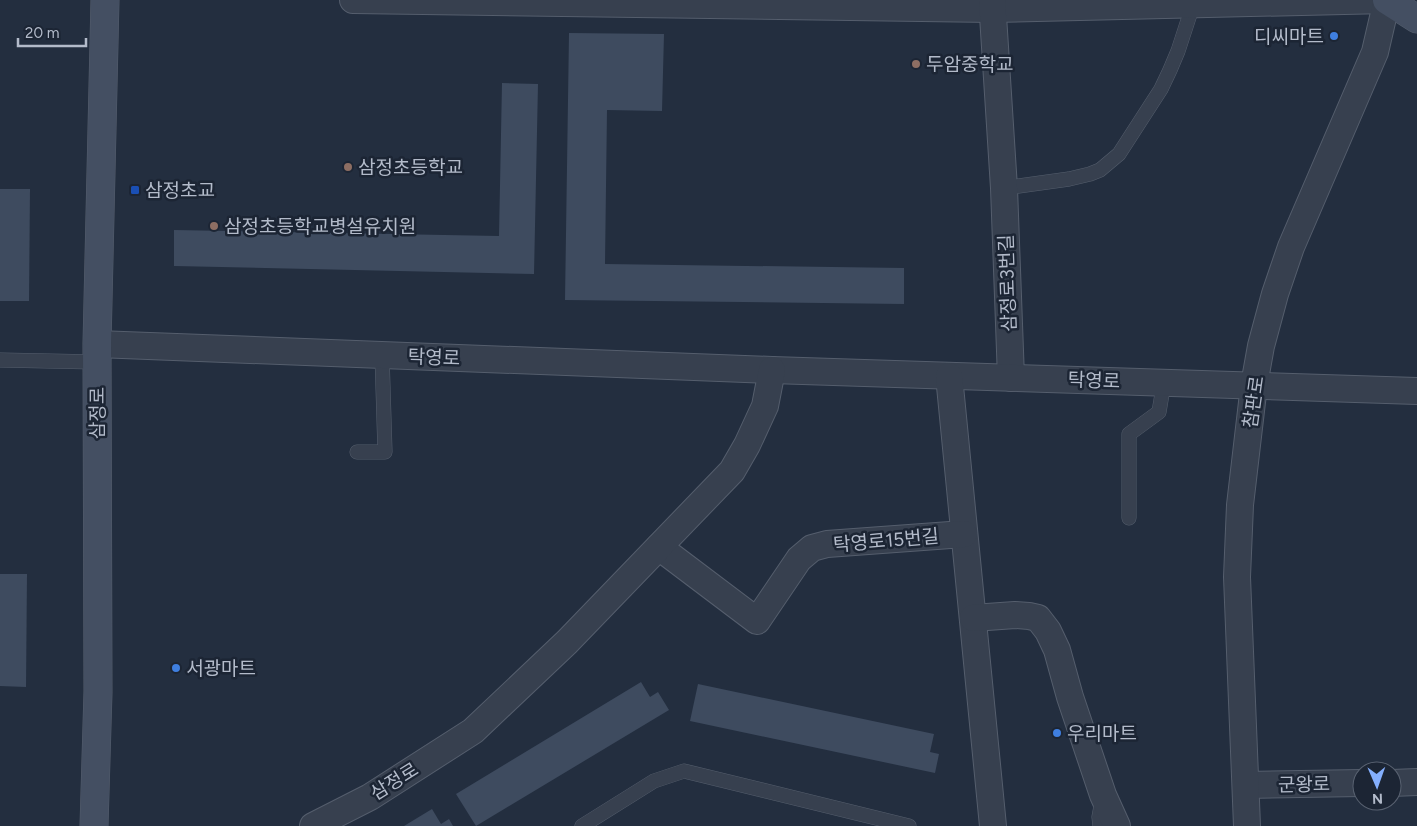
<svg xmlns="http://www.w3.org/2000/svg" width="1417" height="826" viewBox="0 0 1417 826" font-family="Figtree,'Noto Sans KR',sans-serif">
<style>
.building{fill:#3e4b5f}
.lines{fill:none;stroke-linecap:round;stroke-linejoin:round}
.lane-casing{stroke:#555e6d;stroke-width:15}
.street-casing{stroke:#555e6d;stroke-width:28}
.secondary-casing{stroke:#555e6d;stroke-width:29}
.lane{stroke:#37404f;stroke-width:14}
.street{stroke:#37404f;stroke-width:26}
.secondary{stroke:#444f62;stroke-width:28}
.shop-dot{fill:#3f7fe0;stroke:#1c2534;stroke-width:2}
.education-dot{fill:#8d6e63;stroke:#1c2534;stroke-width:2}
.transit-dot{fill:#1a4fb4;stroke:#1c2534;stroke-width:2}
.labels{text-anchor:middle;stroke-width:5;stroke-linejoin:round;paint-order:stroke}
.poi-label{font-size:19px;fill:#b3bbca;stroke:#1c2534;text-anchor:start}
.street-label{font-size:19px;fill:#b3bbca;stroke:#1c2534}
</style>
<rect width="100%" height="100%" fill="#232e3f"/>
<g class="building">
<path d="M569 33 664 34 662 111 607 110 605 264 904 268V304L565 300Z"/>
<path d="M502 83 538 84 534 274 174 266V230L499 236Z"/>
<path d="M0 189H30L29 301H0Z"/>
<path d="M0 574H27L26 687 0 686Z"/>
<path d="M641 682 650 697 658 692 669 710 476 826 456 794Z"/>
<path d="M698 684 934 734 930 752 939 754 935 773 690 721Z"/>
<path d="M432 809 441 824 449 819 453 826H404Z"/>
</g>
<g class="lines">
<g class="lane-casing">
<g id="lane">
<path d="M1004 188 1069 179 1090 174 1100 170 1119 154 1161 89 1170 70 1178 51 1193 5"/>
<path d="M0 360 97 362"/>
<path d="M357 452H385L382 355"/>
<path d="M1129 518V434L1159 412 1164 382"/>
<path d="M582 826 654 781 684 771 909 826"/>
<path d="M1100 826 1099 817 1102 801"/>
</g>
</g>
<g class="street-casing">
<g id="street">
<path d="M353 0 992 9 1387 0"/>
<path d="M992 0 1004 188 1011 378"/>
<path d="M97 344 772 370 1417 391"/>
<path d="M949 376 993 826"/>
<path d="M659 547 757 621 799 559 812 548 827 544 964 534"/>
<path d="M973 618 1015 615 1029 616 1038 618 1048 631 1057 650 1070 697 1103 795 1117 826"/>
<path d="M1392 783 1417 782"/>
<path d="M1246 785 1362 783"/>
<path d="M313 826 370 797 473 731 567 642 732 471 747 445 765 406 772 370"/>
<path d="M1247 826 1237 577 1240 505 1254 385 1261 346 1275 294 1291 247 1375 52 1387 0"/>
</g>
</g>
<g class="secondary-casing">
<g id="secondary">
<path d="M1387 0 1417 19"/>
<path d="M94 826 98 692 97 344 105 0"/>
</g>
</g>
<use href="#lane" class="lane"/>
<use href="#street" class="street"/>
<use href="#secondary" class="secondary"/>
</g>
<g class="shop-dot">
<circle cx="1334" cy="36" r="5"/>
<circle cx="176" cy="668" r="5"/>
<circle cx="1057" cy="733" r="5"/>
</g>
<g class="education-dot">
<circle cx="916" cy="64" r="5"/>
<circle cx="348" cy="167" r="5"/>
<circle cx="214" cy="226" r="5"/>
</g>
<rect class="transit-dot" x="130" y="185" width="10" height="10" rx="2.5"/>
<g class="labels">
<g class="poi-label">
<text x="1324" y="43" text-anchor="end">디씨마트</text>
<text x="926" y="71">두암중학교</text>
<text x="358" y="174">삼정초등학교</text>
<text x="145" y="197">삼정초교</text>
<text x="224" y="233">삼정초등학교병설유치원</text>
<text x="186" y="675">서광마트</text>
<text x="1067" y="740">우리마트</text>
</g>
<g class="street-label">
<text transform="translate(1007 283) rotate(-92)" y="7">삼정로3번길</text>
<text transform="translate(434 357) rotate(2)" y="7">탁영로</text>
<text transform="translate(1094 380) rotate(2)" y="7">탁영로</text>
<text transform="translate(1253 402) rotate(-82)" y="7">참판로</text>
<text transform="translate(97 413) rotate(-90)" y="7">삼정로</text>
<text transform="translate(886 540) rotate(-5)" y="7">탁영로15번길</text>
<text transform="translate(394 781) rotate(-32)" y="7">삼정로</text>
<text transform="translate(1304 784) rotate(-1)" y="7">군왕로</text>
</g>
</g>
<g transform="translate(1377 786) rotate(178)"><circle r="24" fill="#1c2534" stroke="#586170"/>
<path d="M0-4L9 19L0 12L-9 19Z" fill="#84affe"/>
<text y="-8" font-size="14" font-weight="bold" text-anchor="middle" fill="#b3bbca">N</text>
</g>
<path d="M18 38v8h68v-8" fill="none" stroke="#b3bbca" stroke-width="2.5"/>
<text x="25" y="38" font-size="15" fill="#b3bbca" stroke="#1c2534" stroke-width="4" paint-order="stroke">20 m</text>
</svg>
